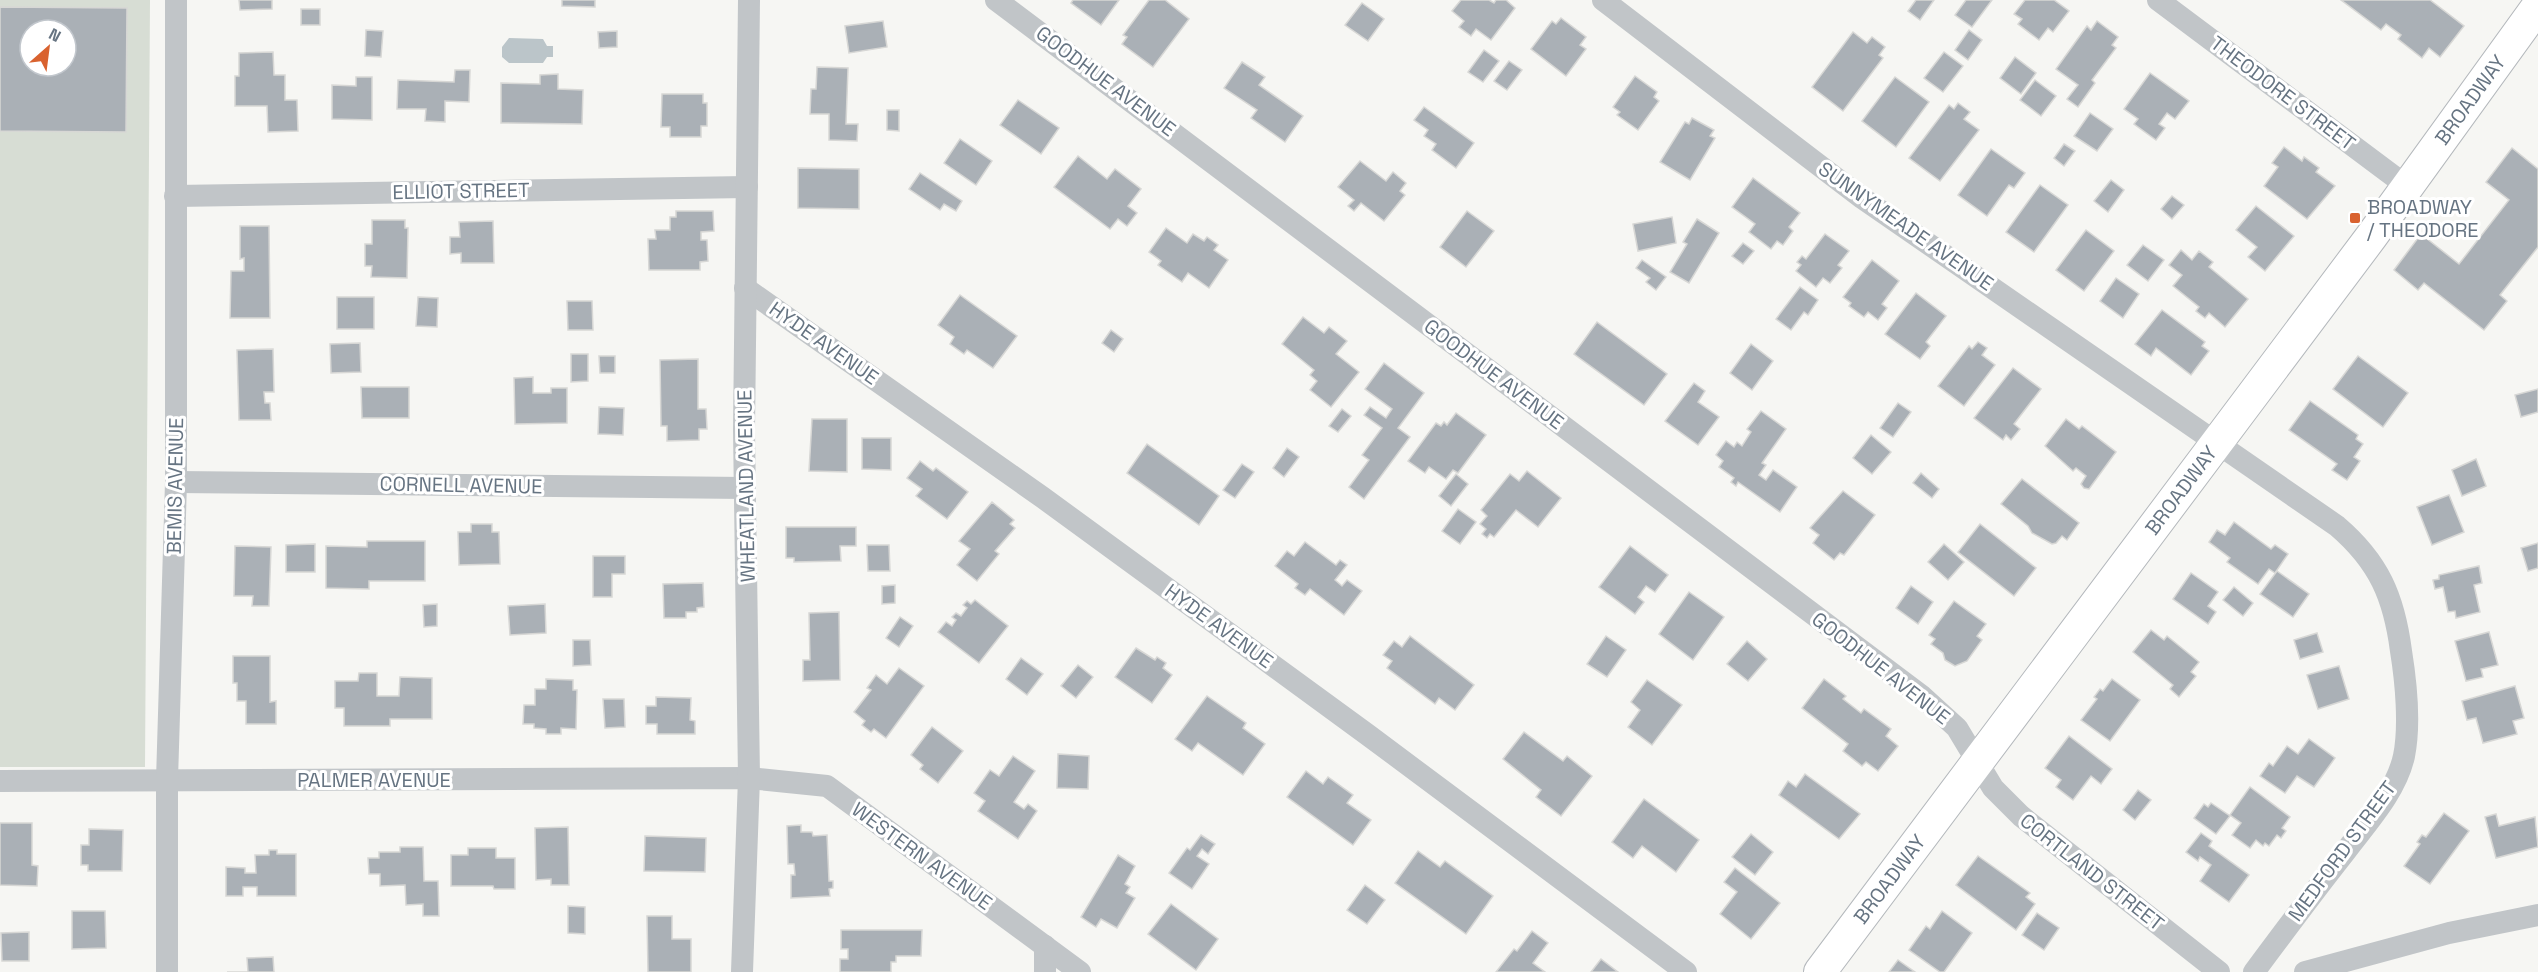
<svg xmlns="http://www.w3.org/2000/svg" width="2538" height="972" viewBox="0 0 2538 972" font-family="'Space Grotesk',sans-serif">
<style>
.green{fill:#d7ddd4;fill-rule:evenodd}
.water{fill:#bbc5c9}
.building{fill:#aab0b6;stroke:#d7d7d5;stroke-width:1.5;fill-rule:evenodd}
.lines{fill:none;stroke-linecap:round;stroke-linejoin:round}
.secondary-casing{stroke:#b4b8bc;stroke-width:34}
.minor{stroke:#c1c5c8;stroke-width:22}
.secondary{stroke:#fff;stroke-width:32}
.poi-dot{fill:#d9622f;stroke:#fff;stroke-width:2}
.labels{text-anchor:middle;stroke-width:6;stroke-linejoin:round;paint-order:stroke}
.street-label{font-size:20px;fill:#667482;stroke:#fff}
.poi-label{font-size:20px;fill:#667482;stroke:#fff;text-anchor:start}
</style>
<rect width="100%" height="100%" fill="#f6f6f3"/>
<path class="green" d="M0 0H150L145 767H0ZM30 30H66V66H30Z"/>
<path class="water" d="M509 38 543 39 547 46H553V57H547L543 63H509L502 57V47Z"/>
<g class="building">
<path d="M239 0H272V9L240 10Z"/>
<path d="M562 0H595V7L562 6Z"/>
<path d="M1073 0H1119L1101 25 1071 3Z"/>
<path d="M1149 0H1165L1189 19 1153 67 1122 44 1127 37 1123 35Z"/>
<path d="M1461 0H1489L1494 3 1496 0H1506L1515 8 1491 40 1476 29 1471 36 1459 27 1464 21 1452 11Z"/>
<path d="M1916 0H1934L1920 20 1908 11Z"/>
<path d="M1966 0H1992L1972 27 1955 15Z"/>
<path d="M2025 0H2054L2069 11 2053 32 2048 28 2039 40 2018 24 2022 19 2014 14Z"/>
<path d="M2341 0H2430L2464 26 2440 57 2429 48 2422 58 2398 39 2401 35 2386 24 2381 30Z"/>
<path d="M1362 3 1384 19 1368 41 1345 25Z"/>
<path d="M0 7 127 8 126 132 0 131ZM30 30H66V66H30Z"/>
<rect x="301" y="9" width="19" height="16"/>
<path d="M1561 18 1586 37 1580 45 1586 49 1566 76 1531 49 1552 21 1556 24Z"/>
<path d="M883 21 887 47 849 53 845 26Z"/>
<path d="M2097 21 2118 37 2112 45 2116 48 2092 80 2095 83 2078 107 2067 99 2078 85 2056 69 2087 26 2091 30Z"/>
<path d="M366 30 383 31 381 57 365 56Z"/>
<path d="M1969 30 1982 40 1968 60 1955 50Z"/>
<path d="M617 31V47L599 48 598 32Z"/>
<path d="M1853 32 1867 43 1872 37 1885 47 1879 55 1883 58 1843 111 1812 87Z"/>
<path d="M1484 50 1499 61 1483 82 1468 72Z"/>
<path d="M273 52 274 75H285V100H297L298 131 268 132 267 106H235V76H239V53Z"/>
<path d="M1944 52 1963 66 1943 92 1924 78Z"/>
<path d="M2015 57 2036 73 2021 94 2000 78Z"/>
<path d="M1509 61 1522 70 1507 90 1494 81Z"/>
<path d="M1242 62 1265 77 1259 85 1303 116 1285 142 1251 118 1257 110 1224 88Z"/>
<path d="M817 67 848 68 846 124H858L857 141 829 140V114H810L811 89H816Z"/>
<path d="M455 70H470L469 102 445 101V122L425 121 426 109H397L398 80 454 82Z"/>
<path d="M2150 73 2189 101 2175 119 2167 113 2159 124 2165 128 2156 140 2134 124 2138 119 2124 109Z"/>
<path d="M558 74V89L583 90 582 124 501 123V83L540 84V75Z"/>
<path d="M1635 76 1657 92 1654 97 1659 101 1638 130 1617 115 1620 112 1613 107Z"/>
<path d="M356 77H372V120L332 119V85L356 86Z"/>
<path d="M1895 77 1929 102 1896 147 1862 121Z"/>
<path d="M2035 80 2056 96 2041 116 2020 100Z"/>
<path d="M662 94H703V103H707V126H701V137H670V127H661Z"/>
<path d="M1018 100 1059 128 1041 154 1000 125Z"/>
<path d="M1958 103 1970 112 1964 119 1979 130 1940 181 1909 158 1949 105 1954 109Z"/>
<path d="M1424 107 1474 143 1456 168 1432 150 1436 144 1424 136 1428 130 1414 120Z"/>
<path d="M887 110H899V131L887 130Z"/>
<path d="M2090 113 2113 129 2097 151 2074 136Z"/>
<path d="M1692 118 1714 130 1710 136 1715 138 1690 180 1660 162 1685 122 1689 124Z"/>
<path d="M960 139 992 161 976 185 944 163Z"/>
<path d="M2064 144 2075 151 2064 166 2054 158Z"/>
<path d="M2284 147 2302 161 2304 157 2319 168 2316 172 2335 186 2307 219 2264 186 2278 167 2272 163Z"/>
<path d="M2512 148 2538 169V247L2500 295 2507 301 2484 330 2424 283 2418 290 2394 270 2421 234 2459 264 2509 200 2486 182Z"/>
<path d="M1991 149 2025 173 2014 188 2009 185 1987 216 1958 195Z"/>
<path d="M1078 156 1107 179 1115 169 1141 189 1128 206 1137 213 1127 226 1118 219 1110 229 1054 187Z"/>
<path d="M1360 161 1386 181 1393 172 1406 183 1400 191 1405 195 1384 221 1361 203 1354 211 1348 206 1354 200 1338 187Z"/>
<path d="M798 168 859 169V209L798 208Z"/>
<path d="M920 173 962 201 956 211 944 204 940 210 909 189Z"/>
<path d="M1753 178 1800 213 1789 227 1793 231 1783 245 1777 241 1771 249 1749 232 1755 224 1732 207Z"/>
<path d="M2111 180 2124 190 2108 212 2094 201Z"/>
<path d="M2040 185 2068 205 2034 252 2006 232Z"/>
<path d="M2172 196 2184 205 2172 219 2161 209Z"/>
<path d="M2256 206 2294 236 2265 271 2248 257 2257 247 2236 230Z"/>
<path d="M676 211H713L714 231 701 232V240H707L708 261 700 262V270H649L648 239H656L655 230H670V217H676Z"/>
<path d="M1467 211 1494 231 1466 267 1440 247Z"/>
<path d="M1672 217 1676 243 1638 251 1633 224Z"/>
<path d="M1697 219 1719 233 1689 283 1670 272 1687 244 1683 242Z"/>
<path d="M372 220H405V228H408L407 278 371 277 372 266H365V244H372Z"/>
<path d="M493 221 494 263H461V253L450 254V237H460L459 222Z"/>
<path d="M240 226H269L270 318H230L231 271H244V258L240 259Z"/>
<path d="M1166 228 1187 243 1193 234 1204 241 1207 237 1218 245 1214 250 1228 260 1209 288 1188 273 1182 282 1158 265 1161 261 1149 252Z"/>
<path d="M2086 230 2114 251 2084 291 2056 270Z"/>
<path d="M1825 234 1849 251 1838 265 1842 268 1830 283 1823 278 1816 287 1796 271 1801 265 1797 262 1802 256 1806 259Z"/>
<path d="M1743 243 1754 251 1743 264 1732 256Z"/>
<path d="M2143 245 2164 260 2148 281 2127 265Z"/>
<path d="M2181 250 2192 260 2199 251 2213 262 2209 267 2248 299 2225 327 2209 313 2205 318 2196 311 2199 307 2173 286 2182 275 2169 265Z"/>
<path d="M1642 260 1666 277 1656 290 1646 282 1650 278 1636 268Z"/>
<path d="M1872 260 1899 281 1882 304 1887 308 1878 320 1868 312 1864 317 1849 306 1851 303 1843 297Z"/>
<path d="M2116 278 2139 294 2123 318 2100 301Z"/>
<path d="M1800 287 1818 300 1808 315 1804 312 1791 330 1776 319Z"/>
<path d="M1916 293 1946 316 1926 342 1930 346 1920 359 1885 334Z"/>
<path d="M960 295 1017 336 993 368 967 350 964 354 950 344 954 337 938 325Z"/>
<rect x="337" y="297" width="37" height="32"/>
<path d="M418 297 438 298 437 327 416 326Z"/>
<path d="M567 301H592L593 330H568Z"/>
<path d="M2162 310 2205 342 2202 346 2209 351 2191 375 2156 348 2151 356 2135 344Z"/>
<path d="M1303 317 1324 333 1329 327 1347 341 1336 354 1359 372 1331 407 1310 390 1317 381 1310 375 1314 370 1282 344Z"/>
<path d="M1597 322 1667 374 1644 405 1574 354Z"/>
<path d="M1111 330 1123 339 1114 352 1102 343Z"/>
<path d="M1978 342 1987 348 1982 355 1995 365 1964 406 1938 386 1969 346 1972 349Z"/>
<path d="M360 343 361 372 331 373 330 344Z"/>
<path d="M1751 344 1773 361 1752 390 1730 373Z"/>
<path d="M273 349 274 392H264L265 403H270L271 420H239L237 350Z"/>
<path d="M571 354H588V381L571 382Z"/>
<path d="M599 356H615V373H600Z"/>
<path d="M2358 356 2408 393 2383 427 2333 389Z"/>
<path d="M698 359V409H706L707 429H699V440L667 441V426H661L660 360Z"/>
<path d="M1384 363 1424 393 1398 428 1410 437 1364 499 1349 487 1369 460 1362 455 1382 428 1364 415 1370 407 1386 418 1392 409 1365 389Z"/>
<path d="M2013 368 2041 389 2014 424 2020 429 2011 440 2006 435 2003 440 1974 418Z"/>
<path d="M533 377V393H551V388H567V423L515 424 514 378Z"/>
<path d="M1694 383 1705 391 1698 402 1719 417 1698 445 1665 421Z"/>
<path d="M361 387H409V418H362Z"/>
<path d="M2538 389V412L2521 417 2515 395Z"/>
<path d="M2310 401 2358 435 2356 439 2363 444 2354 457 2360 461 2347 480 2332 470 2337 464 2289 430Z"/>
<path d="M1898 403 1911 412 1893 437 1880 428Z"/>
<path d="M599 407 624 408 623 435 598 434Z"/>
<path d="M1342 409 1351 416 1338 432 1329 426Z"/>
<path d="M1761 411 1786 429 1762 463 1766 465 1759 475 1766 480 1773 470 1797 487 1780 512 1738 482 1736 486 1731 482 1734 478 1719 467 1723 461 1716 455 1726 441 1734 447 1737 442 1742 446 1751 432 1747 429Z"/>
<path d="M1456 413 1486 435 1458 473 1453 470 1446 479 1429 467 1425 473 1408 461 1436 423 1441 426 1444 422 1447 425Z"/>
<path d="M812 419H847V472L809 471Z"/>
<path d="M2066 419 2079 429 2082 426 2116 452 2089 489 2084 488 2081 484 2086 476 2076 468 2073 471 2045 446Z"/>
<path d="M1871 435 1891 452 1872 474 1853 458Z"/>
<path d="M862 438H891V470L862 469Z"/>
<path d="M1147 444 1219 496 1199 525 1127 473Z"/>
<path d="M1287 448 1299 457 1284 477 1273 468Z"/>
<path d="M2476 459 2486 486 2462 496 2452 470Z"/>
<path d="M920 461 933 471 936 468 968 492 947 519 916 496 922 489 907 478Z"/>
<path d="M1242 464 1254 472 1235 498 1223 490Z"/>
<path d="M1527 471 1561 498 1538 527 1516 510 1494 537 1490 534 1487 538 1482 534 1486 529 1480 524 1487 516 1481 510 1510 474 1519 481Z"/>
<path d="M1921 473 1939 489 1932 498 1913 483Z"/>
<path d="M1456 474 1468 484 1451 506 1439 496Z"/>
<path d="M2022 479 2079 523 2067 540 2062 536 2056 543 2052 544 2032 533 2028 526 2001 504Z"/>
<path d="M1843 491 1875 515 1844 555 1840 553 1834 560 1813 543 1819 535 1810 528Z"/>
<path d="M2449 495 2464 532 2432 545 2417 507Z"/>
<path d="M992 502 1014 520 1010 524 1015 528 995 551 999 554 977 581 957 565 970 549 959 541Z"/>
<path d="M1458 509 1476 522 1460 544 1442 531Z"/>
<path d="M2234 522 2271 549 2275 545 2288 554 2275 573 2269 569 2258 584 2227 562 2230 558 2209 542 2217 530 2225 535Z"/>
<path d="M471 524H492V532H499L500 564 459 565 458 532H471Z"/>
<path d="M1980 524 2036 568 2014 596 1958 552Z"/>
<path d="M786 527H856V546H840L841 561 794 562V558H786Z"/>
<path d="M367 541H425V581H369V589L326 588V546L367 547Z"/>
<path d="M1305 542 1336 565 1340 560 1347 565 1335 580 1342 586 1347 580 1362 591 1344 615 1310 589 1305 595 1295 588 1298 584 1275 566 1287 551 1294 556Z"/>
<path d="M2538 543V568L2528 571 2521 548Z"/>
<path d="M315 544V572H286V545Z"/>
<path d="M1944 544 1964 562 1948 580 1928 562Z"/>
<path d="M867 545H889L890 571H868Z"/>
<path d="M235 546 271 547 269 606H252L253 596H234Z"/>
<path d="M1630 546 1668 575 1655 592 1646 586 1638 597 1644 602 1635 614 1599 587Z"/>
<path d="M593 556H625V574H612V597H593Z"/>
<path d="M2479 566 2482 583 2474 585 2480 612 2456 618 2455 611 2448 612 2443 587 2435 589 2433 580 2439 579V575Z"/>
<path d="M2277 571 2309 594 2293 617 2260 594Z"/>
<path d="M2191 573 2218 592 2208 606 2216 612 2208 624 2173 599Z"/>
<path d="M703 583 704 607 697 608V612H686V618H664L663 584Z"/>
<path d="M895 585V603L882 604V586Z"/>
<path d="M1911 586 1933 602 1918 624 1896 608Z"/>
<path d="M2234 587 2253 603 2243 616 2223 600Z"/>
<path d="M1689 592 1724 617 1693 660 1659 634Z"/>
<path d="M975 600 1008 626 979 663 938 632 946 622 952 626 956 620 952 617 956 613 961 616 967 608 963 605 967 601 971 604Z"/>
<path d="M1954 601 1986 624 1977 636 1982 640 1967 661 1955 666 1945 660 1943 653 1931 644 1935 639 1929 635Z"/>
<path d="M437 604V626L424 627 423 605Z"/>
<path d="M545 604 546 633 510 635 508 606Z"/>
<path d="M839 612 840 680 803 681V660H810L809 613Z"/>
<path d="M900 617 913 626 899 647 886 638Z"/>
<path d="M2151 630 2164 640 2167 636 2199 662 2191 672 2196 676 2179 697 2170 689 2173 685 2133 652Z"/>
<path d="M2489 632 2498 665 2481 669 2483 677 2466 681 2455 641Z"/>
<path d="M2317 633 2323 652 2300 659 2294 640Z"/>
<path d="M1410 636 1474 685 1455 710 1439 698 1435 704 1387 668 1392 661 1383 655 1394 641 1402 647Z"/>
<path d="M1606 636 1626 650 1607 677 1587 664Z"/>
<path d="M573 640H590L591 665 573 666Z"/>
<path d="M1747 641 1767 659 1748 681 1727 664Z"/>
<path d="M1136 648 1155 660 1157 657 1166 663 1163 668 1172 675 1152 703 1115 677Z"/>
<path d="M233 656H270V702L276 701V724H246V701H237V683H233Z"/>
<path d="M1021 658 1043 674 1027 695 1006 679Z"/>
<path d="M1078 665 1093 677 1076 698 1061 686Z"/>
<path d="M2339 666 2349 699 2318 709 2307 675Z"/>
<path d="M899 668 924 686 886 738 874 729 871 732 862 725 865 721 854 712 871 690 867 688 876 675 887 684Z"/>
<path d="M359 673H377V696H399L400 677 432 678V719H390V726H344V708H335V681H358Z"/>
<path d="M546 679 573 680V690H577L576 729 561 728V734H546V729L534 728V724H523L524 705H535V689H546Z"/>
<path d="M1824 679 1846 696 1843 699 1861 713 1864 709 1891 729 1886 736 1898 746 1878 771 1866 762 1862 766 1843 751 1848 744 1802 708Z"/>
<path d="M2112 679 2140 700 2110 741 2081 720 2097 699 2094 697 2100 689 2103 691Z"/>
<path d="M1647 680 1682 705 1652 745 1628 727 1640 710 1631 702Z"/>
<path d="M2515 686 2524 718 2513 721 2517 734 2483 743 2476 718 2467 720 2462 701Z"/>
<path d="M1207 696 1246 723 1243 728 1265 744 1243 775 1198 743 1192 751 1175 739Z"/>
<path d="M656 697 691 698 690 720 695 721V734H657V724H646V706H656Z"/>
<path d="M603 699H624L625 727 605 728Z"/>
<path d="M932 727 963 751 938 783 920 769 923 765 911 755Z"/>
<path d="M1524 732 1563 761 1567 756 1592 776 1561 816 1536 797 1541 790 1503 759Z"/>
<path d="M2069 736 2112 769 2101 784 2091 776 2073 800 2056 787 2061 780 2045 768Z"/>
<path d="M2309 739 2335 758 2314 787 2297 776 2285 793 2260 776 2269 763 2273 766 2287 746 2298 754Z"/>
<path d="M1058 754 1089 756 1088 789 1057 788Z"/>
<path d="M1013 756 1035 771 1014 802 1024 809 1028 804 1037 811 1018 839 978 811 985 801 974 793 990 770 999 776Z"/>
<path d="M1306 771 1323 784 1328 777 1353 795 1347 803 1371 820 1353 845 1287 797Z"/>
<path d="M1805 774 1860 814 1839 839 1779 795 1788 781 1796 787Z"/>
<path d="M2250 787 2290 817 2282 828 2286 831 2281 838 2277 835 2269 846 2265 843 2263 846 2256 840 2250 848 2232 835 2241 823 2230 815Z"/>
<path d="M2138 790 2151 800 2135 820 2123 810Z"/>
<path d="M1644 799 1699 840 1676 872 1642 846 1633 858 1612 842Z"/>
<path d="M2211 803 2230 816 2216 834 2194 818 2204 804 2208 807Z"/>
<path d="M2444 813 2469 831 2430 884 2404 866 2420 844 2417 842 2422 835 2426 837Z"/>
<path d="M2496 814 2499 826 2535 817 2538 847 2496 858 2485 817Z"/>
<path d="M0 823H32V865L38 866 37 886 0 885Z"/>
<path d="M801 825V832H812L813 836 827 835 829 881H833V888L829 889 830 896 791 898V875H795L794 864H788L787 826Z"/>
<path d="M568 827 569 885H551V879L536 880 535 828Z"/>
<path d="M89 829 123 830 122 871H88V865H81V845H89Z"/>
<path d="M2201 833 2212 841 2209 846 2249 875 2229 902 2200 881 2211 865 2200 857 2198 861 2186 852Z"/>
<path d="M1751 834 1773 852 1755 875 1732 857Z"/>
<path d="M1201 835 1215 844 1208 854 1202 849 1197 856 1209 864 1192 889 1169 873 1187 848 1190 850Z"/>
<path d="M645 836 706 838 705 872 644 871Z"/>
<path d="M400 847H423L424 881H438L439 916H423V904L406 905 405 885 380 886V874H369L368 858H379V852H400Z"/>
<path d="M468 848H496V858H515V889H494L493 886H451V855H468Z"/>
<path d="M269 850H277V854H296V896H257V887H243V896H226V867L245 868V873H256L255 855H269Z"/>
<path d="M1418 851 1440 867 1445 861 1493 896 1466 934 1395 883Z"/>
<path d="M1118 855 1135 866 1125 884 1130 887 1126 893 1135 898 1117 928 1101 919 1096 927 1081 917Z"/>
<path d="M1978 856 2030 893 2026 897 2035 904 2016 930 1956 885Z"/>
<path d="M1735 868 1780 903 1751 939 1720 914 1737 892 1724 882Z"/>
<path d="M1365 885 1385 900 1367 924 1347 910Z"/>
<path d="M1171 904 1218 939 1196 970 1148 934Z"/>
<path d="M568 906 585 907V934L568 933Z"/>
<path d="M72 911H105L106 948 72 949Z"/>
<path d="M1942 911 1972 933 1944 972H1940L1909 950 1926 926 1930 929Z"/>
<path d="M2037 913 2059 928 2044 950 2022 935Z"/>
<path d="M647 916H672V939H691V972H648Z"/>
<path d="M841 930H922L921 956H896V962H891V972H840V959H848V949H841Z"/>
<path d="M1532 931 1548 943 1533 963 1545 972H1496L1514 949 1517 951Z"/>
<path d="M29 932V961H2L1 933Z"/>
<path d="M273 957 274 972H227H248L247 958Z"/>
<path d="M1601 959 1618 972H1591Z"/>
<path d="M1898 960 1915 972H1889Z"/>
</g>
<g class="lines">
<g class="secondary-casing">
<g id="secondary">
<path id="s1" d="M1820 972 2371 237 2538 6"/>
</g>
</g>
<g class="minor">
<path d="M996 0 1922 696 1957 728 1993 788 2021 816 2219 972"/>
<path d="M1603 0 1862 198 2337 526C2379 562 2394 597 2401 651 2406 682 2410 726 2404 756 2396 793 2364 826 2342 856 2312 894 2283 933 2254 972"/>
<path d="M2158 0 2408 187"/>
<path d="M175 196 747 187"/>
<path d="M745 288 1042 497 1368 735 1686 972"/>
<path d="M176 482 745 488"/>
<path d="M0 781 749 778 827 786 1080 972"/>
<path d="M167 972V780L176 482V0"/>
<path d="M742 972 749 778 744 430 749 0"/>
<path d="M1045 972V946"/>
<path d="M2305 972 2449 933 2538 915"/>
</g>
<use href="#secondary" class="secondary"/>
</g>
<rect class="poi-dot" x="2349" y="212" width="12" height="12" rx="3"/>
<g class="labels">
<g class="street-label">
<text transform="translate(1106 81) rotate(37)" y="7">GOODHUE AVENUE</text>
<text transform="translate(2283 93) rotate(37)" y="7">THEODORE STREET</text>
<text dy="7" stroke="none"><textPath href="#s1" startOffset="1088">BROADWAY</textPath></text>
<text transform="translate(461 191) rotate(-1)" y="7">ELLIOT STREET</text>
<text transform="translate(1906 226) rotate(35)" y="7">SUNNYMEADE AVENUE</text>
<text transform="translate(824 343) rotate(35)" y="7">HYDE AVENUE</text>
<text transform="translate(1494 374) rotate(37)" y="7">GOODHUE AVENUE</text>
<text transform="translate(461 485) rotate(1)" y="7">CORNELL AVENUE</text>
<text transform="translate(175 486) rotate(-89)" y="7">BEMIS AVENUE</text>
<text transform="translate(746 486) rotate(-91)" y="7">WHEATLAND AVENUE</text>
<text dy="7" stroke="none"><textPath href="#s1" startOffset="602">BROADWAY</textPath></text>
<text transform="translate(1219 626) rotate(36)" y="7">HYDE AVENUE</text>
<text transform="translate(1881 668) rotate(38)" y="7">GOODHUE AVENUE</text>
<text x="374" y="787">PALMER AVENUE</text>
<text transform="translate(2342 851) rotate(-54)" y="7">MEDFORD STREET</text>
<text transform="translate(922 856) rotate(36)" y="7">WESTERN AVENUE</text>
<text transform="translate(2092 872) rotate(38)" y="7">CORTLAND STREET</text>
<text dy="7" stroke="none"><textPath href="#s1" startOffset="116">BROADWAY</textPath></text>
</g>
<g class="poi-label">
<text x="2367" y="214">BROADWAY<tspan x="2367" dy="23">/ THEODORE</tspan></text>
</g>
</g>
<g transform="translate(48 48) rotate(28)"><circle r="28" fill="#ffffff" stroke="#c2c7cd" stroke-width="1.5"/>
<path d="M0-4.5L10 22L0 15L-10 22Z" fill="#d9622f"/>
<text y="-9" font-size="16" font-weight="bold" text-anchor="middle" fill="#667482">N</text>
</g>
</svg>
